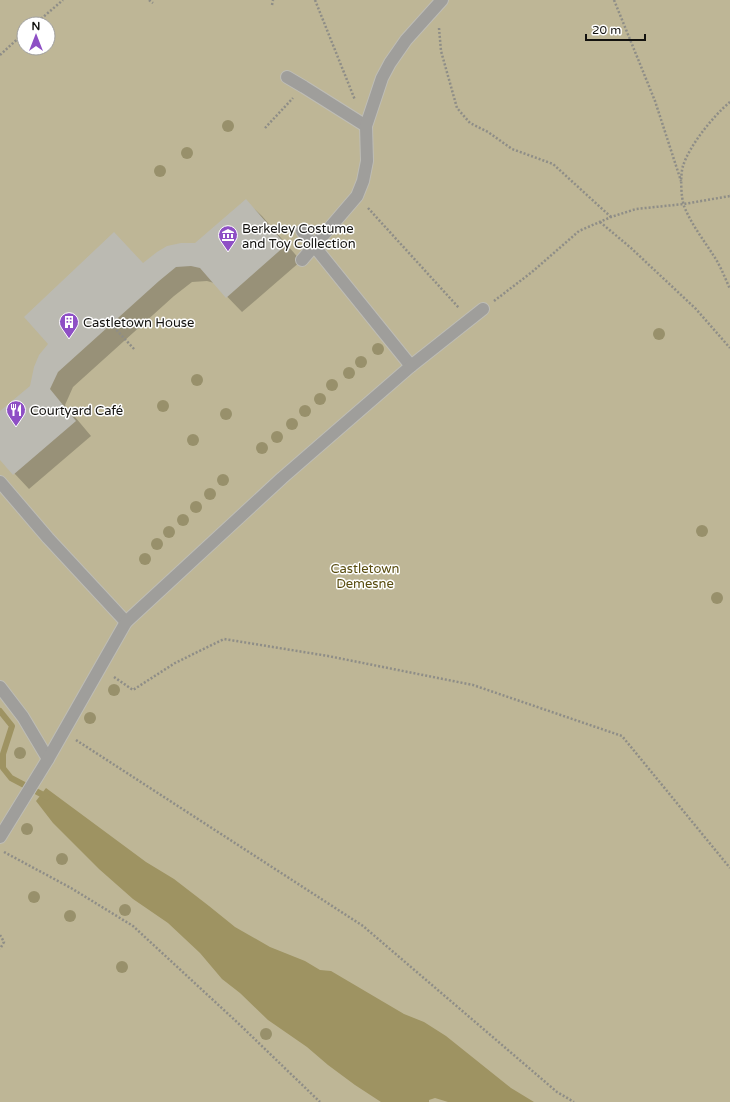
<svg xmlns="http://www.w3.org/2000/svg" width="730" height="1102" viewBox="0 0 730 1102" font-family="'Varela Round',sans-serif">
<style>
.green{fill:#beb696;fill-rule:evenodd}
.water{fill:#9e9362}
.shadow{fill:#0003}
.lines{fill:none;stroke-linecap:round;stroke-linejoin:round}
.stream{stroke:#9e9362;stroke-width:6}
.building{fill:#bbbab2}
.minor-casing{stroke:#bebdb6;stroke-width:14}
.path{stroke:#8e8d87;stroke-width:2.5;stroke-dasharray:2 2;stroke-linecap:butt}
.minor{stroke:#9f9e9b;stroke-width:12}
.tree{fill:#98906b}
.labels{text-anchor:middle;stroke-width:3;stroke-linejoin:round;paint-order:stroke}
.poi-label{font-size:13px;fill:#13120f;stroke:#fff;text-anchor:start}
.park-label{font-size:13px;fill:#594c0f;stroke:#fff}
</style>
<rect width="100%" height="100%" fill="#e4e3db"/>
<path class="green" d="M0 0H730V1102H0ZM24 24H48V48H24Z"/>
<path class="water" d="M46 788 146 862 174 879 209 906 235 927 270 947 305 961 320 970 331 971 404 1014 424 1022 446 1036 511 1088 534 1102H448L435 1098 429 1100V1102H381L355 1085 328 1065 307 1047 268 1020 240 993 222 979 200 953 168 923 133 899 99 869 53 823 36 801Z"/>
<path class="shadow" d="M246 201 262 216 301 261 242 312 214 283 207 281 192 282 174 296 73 387 65 405 91 436 29 489 0 458V413L31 386 143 264 196 244Z"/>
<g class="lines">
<path class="stream" d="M0 711 12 726 3 754V768L11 778 47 797"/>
</g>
<path class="building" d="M246 199 286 245 226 298 200 268 191 266 176 267 159 281 58 372 50 389 76 421 13 475 0 460V411L30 386 34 367 39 355 48 344 24 317 114 232 143 263 157 252 167 246 181 243H195Z"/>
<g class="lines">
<g class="minor-casing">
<g id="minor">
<path d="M287 77 304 87 366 126"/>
<path d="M302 231 411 366"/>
<path d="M302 260 357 196 363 181 367 161 366 126 382 78 390 63 406 40 442 0"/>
<path d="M0 482 48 538 126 622"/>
<path d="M0 687 23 717 48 759"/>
<path d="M0 837 48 759 126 622 282 478 411 366 483 309"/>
</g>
</g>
<g class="path">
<path d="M149 0 153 3"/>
<path d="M315 0 355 100"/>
<path d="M614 0 655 101 681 181"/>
<path d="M272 5 273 0"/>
<path d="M35 24 63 0"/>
<path d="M439 28 441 51 457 108 470 123 488 132 512 149 553 164 611 217"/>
<path d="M0 55 24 33"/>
<path d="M730 102C714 115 689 146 683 166 680 175 681 197 684 206 692 226 706 243 717 261 722 270 726 280 730 289"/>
<path d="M265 128 293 98"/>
<path d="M368 208 459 308"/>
<path d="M600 222 631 248 696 309 730 348"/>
<path d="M494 301 532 272 579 231 611 217 636 209 684 204 730 196"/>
<path d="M111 324 135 350"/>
<path d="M114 677 133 690 175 663 224 639 328 656 473 685 622 736 730 868"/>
<path d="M76 740 363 926 557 1092 574 1102"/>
<path d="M4 852 71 888 133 926 239 1024 320 1102"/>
<path d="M0 935 4 942 0 949"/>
</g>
<use href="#minor" class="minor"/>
</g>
<g class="tree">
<circle cx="228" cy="126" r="6"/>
<circle cx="187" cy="153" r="6"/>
<circle cx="160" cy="171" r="6"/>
<circle cx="659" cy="334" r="6"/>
<circle cx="378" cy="349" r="6"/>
<circle cx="361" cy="362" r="6"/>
<circle cx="349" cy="373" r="6"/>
<circle cx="197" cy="380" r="6"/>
<circle cx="332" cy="385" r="6"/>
<circle cx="320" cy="399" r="6"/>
<circle cx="163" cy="406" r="6"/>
<circle cx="305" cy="411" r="6"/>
<circle cx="226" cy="414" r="6"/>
<circle cx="292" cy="424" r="6"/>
<circle cx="277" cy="437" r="6"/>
<circle cx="193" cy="440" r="6"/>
<circle cx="262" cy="448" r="6"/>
<circle cx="223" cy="480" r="6"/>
<circle cx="210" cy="494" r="6"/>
<circle cx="196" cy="507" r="6"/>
<circle cx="183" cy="520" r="6"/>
<circle cx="702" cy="531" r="6"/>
<circle cx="169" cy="532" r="6"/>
<circle cx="157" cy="544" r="6"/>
<circle cx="145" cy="559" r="6"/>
<circle cx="717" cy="598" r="6"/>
<circle cx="114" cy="690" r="6"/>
<circle cx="90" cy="718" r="6"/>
<circle cx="20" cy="753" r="6"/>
<circle cx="27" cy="829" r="6"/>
<circle cx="62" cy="859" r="6"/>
<circle cx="34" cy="897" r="6"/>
<circle cx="125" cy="910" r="6"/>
<circle cx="70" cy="916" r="6"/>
<circle cx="122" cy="967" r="6"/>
<circle cx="266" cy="1034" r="6"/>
</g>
<defs>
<g id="museum-pin" transform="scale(1)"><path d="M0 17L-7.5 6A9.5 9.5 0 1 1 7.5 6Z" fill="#8e4fc5" stroke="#fff"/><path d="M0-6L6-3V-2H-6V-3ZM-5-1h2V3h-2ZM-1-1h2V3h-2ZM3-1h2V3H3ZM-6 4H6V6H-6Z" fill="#fff"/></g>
<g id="building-pin" transform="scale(1)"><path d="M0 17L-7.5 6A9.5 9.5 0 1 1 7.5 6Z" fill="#8e4fc5" stroke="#fff"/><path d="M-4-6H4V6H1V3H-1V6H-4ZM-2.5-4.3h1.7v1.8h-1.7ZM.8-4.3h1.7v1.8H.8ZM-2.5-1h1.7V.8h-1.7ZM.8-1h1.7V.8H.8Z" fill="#fff"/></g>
<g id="restaurant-pin" transform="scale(1)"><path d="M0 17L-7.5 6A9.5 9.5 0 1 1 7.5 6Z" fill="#8e4fc5" stroke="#fff"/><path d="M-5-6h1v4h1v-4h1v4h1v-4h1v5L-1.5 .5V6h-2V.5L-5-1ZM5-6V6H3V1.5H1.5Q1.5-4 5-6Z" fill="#fff"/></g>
</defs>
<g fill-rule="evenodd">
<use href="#museum-pin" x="228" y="235"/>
<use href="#building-pin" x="69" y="322"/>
<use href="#restaurant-pin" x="16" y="410"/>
</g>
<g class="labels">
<g class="poi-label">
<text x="242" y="233">Berkeley Costume<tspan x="242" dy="15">and Toy Collection</tspan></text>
<text x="83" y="327">Castletown House</text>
<text x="30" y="415">Courtyard Café</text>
</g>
<g class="park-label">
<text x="365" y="573">Castletown<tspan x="365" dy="15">Demesne</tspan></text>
</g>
</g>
<g transform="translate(36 36)"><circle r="19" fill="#ffffff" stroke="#a1a09f"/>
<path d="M0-3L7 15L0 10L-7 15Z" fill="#8e4fc5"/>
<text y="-6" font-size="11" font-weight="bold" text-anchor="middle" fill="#13120f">N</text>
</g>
<path d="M586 34v6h59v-6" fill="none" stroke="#13120f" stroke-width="2"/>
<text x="592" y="34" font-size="12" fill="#13120f" stroke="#ffffff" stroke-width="3" paint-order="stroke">20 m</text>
</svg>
